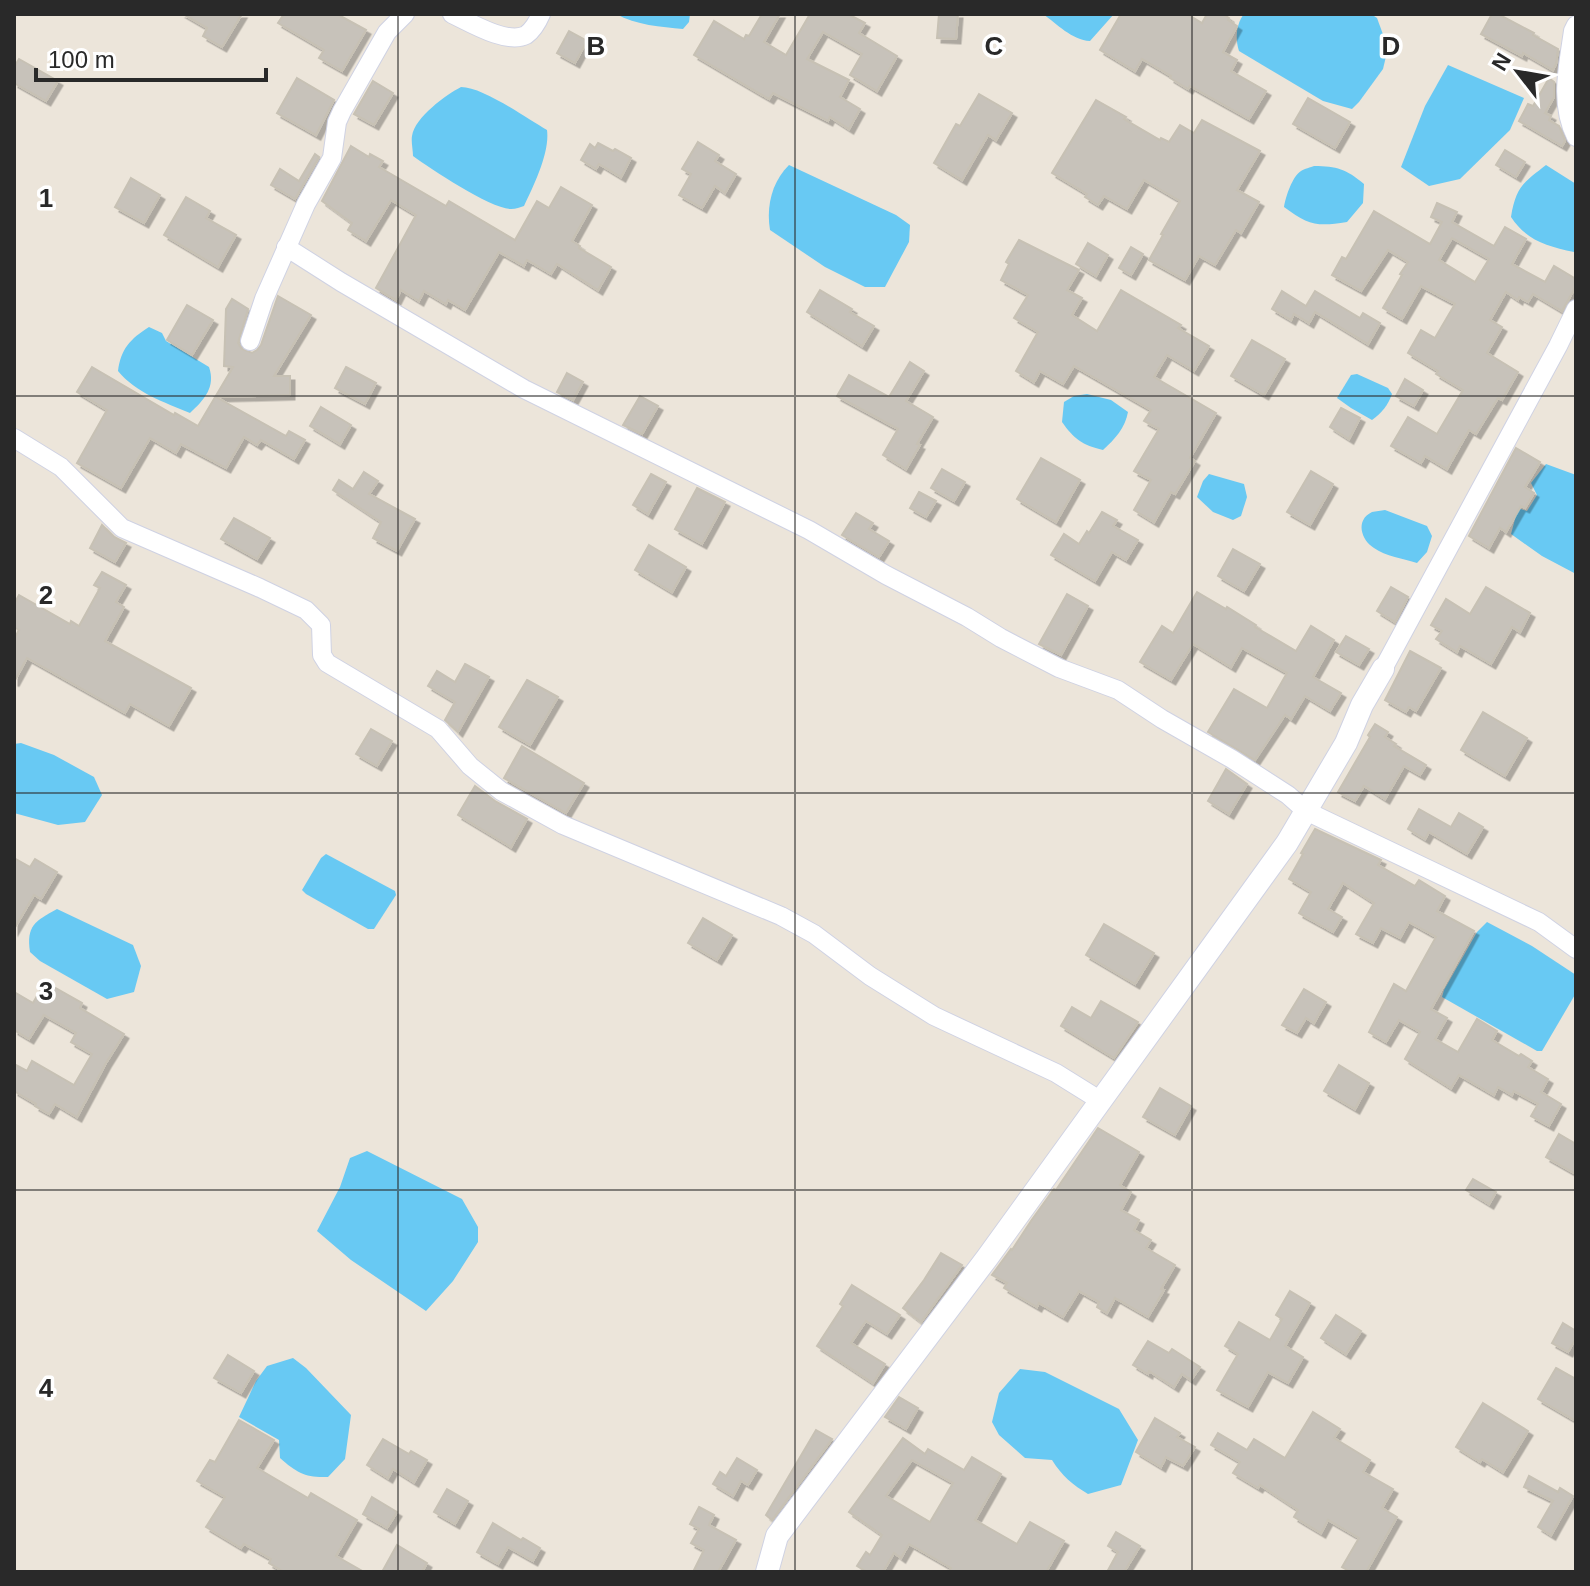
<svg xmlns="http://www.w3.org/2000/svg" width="1590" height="1586" viewBox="0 0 1590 1586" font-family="Arial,sans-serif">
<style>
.water{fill:#68c9f3}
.building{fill:#c7c2ba;stroke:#c7c1b4;stroke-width:2;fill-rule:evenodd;filter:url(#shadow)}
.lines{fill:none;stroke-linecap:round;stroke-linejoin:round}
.minor-casing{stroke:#cfd2e3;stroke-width:20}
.tertiary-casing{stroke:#cfd2e3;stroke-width:24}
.minor{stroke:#fff;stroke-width:18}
.tertiary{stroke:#fff;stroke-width:22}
.grid{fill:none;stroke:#292929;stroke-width:2;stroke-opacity:0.55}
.grid-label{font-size:26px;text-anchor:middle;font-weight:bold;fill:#292929;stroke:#fff;stroke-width:7;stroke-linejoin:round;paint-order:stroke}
</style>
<defs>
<filter id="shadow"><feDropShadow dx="4.5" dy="4.5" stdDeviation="0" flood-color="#0004"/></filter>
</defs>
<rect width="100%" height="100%" fill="#ece5da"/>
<g class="water">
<path d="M616 14H690L689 22 683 29C661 27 636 25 616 14Z"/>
<path d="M1043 14H1114L1090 41C1072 40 1057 24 1043 14Z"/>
<path d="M1244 14H1371L1377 18 1388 48 1383 69 1359 102 1352 109 1323 101 1239 51C1235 39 1236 24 1244 14Z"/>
<path d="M1448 65 1524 98 1510 130 1460 179 1429 186 1401 167 1425 106Z"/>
<path d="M461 87C483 87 526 118 547 130 550 152 534 185 524 206 520 207 516 209 511 209 491 209 431 169 413 156 413 150 411 142 412 136 415 117 446 95 461 87Z"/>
<path d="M789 165 896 215 910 225 909 242 885 287H865L825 267 770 230C766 206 772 182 789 165Z"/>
<path d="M1546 165 1576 184V250L1574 252C1547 246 1527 241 1511 217 1516 187 1523 183 1546 165Z"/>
<path d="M1314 166C1337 166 1346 169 1364 184L1363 203 1347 222C1317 227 1308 225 1284 207 1286 196 1292 177 1301 171 1304 169 1311 167 1314 166Z"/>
<path d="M149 327 162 333 166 341 209 367C216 387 204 400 190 413 164 402 136 393 118 371 121 349 130 339 149 327Z"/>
<path d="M1357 374 1388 388 1392 394C1388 405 1382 413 1372 420L1351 408 1337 398 1351 375Z"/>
<path d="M1087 394 1111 400 1128 412C1125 428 1115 439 1103 450 1082 445 1074 439 1062 422L1064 402 1074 396Z"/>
<path d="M1546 464 1576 475V574L1542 556 1511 534 1518 508 1527 511 1537 495 1531 483Z"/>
<path d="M1209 474 1244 484 1247 497 1241 516 1233 520 1213 512 1197 497 1203 481Z"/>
<path d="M1385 510 1427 526 1432 536 1427 552 1417 563C1404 559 1385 556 1374 548 1361 540 1355 520 1372 512 1376 511 1381 511 1385 510Z"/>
<path d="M21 743 54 755 94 777 102 795 85 822 58 825 14 813V744Z"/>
<path d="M326 854 395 891 396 895 374 929H368L306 894 302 890 321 858Z"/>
<path d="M57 909 133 945 141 966 134 992 107 999 40 961 30 952C26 926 35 921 57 909Z"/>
<path d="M1487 922 1532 946 1576 975V993L1542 1051H1537L1442 997 1444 990 1477 932Z"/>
<path d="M367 1151 462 1199 478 1227V1242L453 1281 426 1311 351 1260 317 1231 340 1187 350 1158Z"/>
<path d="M293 1358 306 1368 351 1415 345 1459 328 1477C306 1478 297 1473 280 1458L279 1440 239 1417 256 1381 267 1366Z"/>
<path d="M1020 1369 1045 1372 1119 1409 1138 1440 1121 1485 1088 1494C1073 1485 1062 1476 1052 1460L1025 1458 999 1435 992 1422 999 1393Z"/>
</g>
<g class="building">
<path d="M183 14H242L222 47 203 36 207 28Z"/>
<path d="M284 14H337L366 30 342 71 319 58 324 50 278 23Z"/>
<path d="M762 14H780L764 42 786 55 810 14H848L865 23 859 33 897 56 877 91 850 75 862 54 823 32 807 59 849 80 840 97 860 109 849 129 830 117 828 121 773 93 769 99 694 55 714 21 744 39 746 35 749 36Z"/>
<path d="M939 14H958L956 39 937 38Z"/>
<path d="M1121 14H1187L1202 23 1207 14H1223L1229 18 1228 20 1237 26 1223 52 1237 60 1231 71 1266 91 1249 119 1190 86 1188 89 1170 78 1171 76 1142 59 1135 71 1100 50Z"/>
<path d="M1492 14H1498L1534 33 1533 35 1558 49 1556 64 1553 70 1523 53 1522 56 1481 34Z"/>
<path d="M569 31 587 41 575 63 557 53Z"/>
<path d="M19 59 58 81 46 101 14 83V67Z"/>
<path d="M297 78 334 100 316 135 277 113Z"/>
<path d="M1549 78 1554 82V97L1545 113 1551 116 1549 120 1559 126 1565 141 1562 146 1519 121 1528 104 1533 106Z"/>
<path d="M373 81 393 93 374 125 354 114Z"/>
<path d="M979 94 1012 113 996 140 988 135 962 180 934 163 956 124 960 126Z"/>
<path d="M1308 98 1350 122 1335 148 1293 124Z"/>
<path d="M1096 100 1126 117 1124 119 1160 140 1161 138 1169 142 1180 125 1194 133 1202 120 1260 151 1237 190 1259 202 1241 233 1236 230 1215 265 1199 256 1185 280 1149 260 1163 235 1161 234 1180 201 1144 180 1127 209 1104 196 1098 205 1085 197 1087 194 1052 173Z"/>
<path d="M698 142 719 155 715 161 736 174 725 193 715 186 702 208 679 195 691 174 682 169Z"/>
<path d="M598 143 613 151 615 149 631 158 621 177 599 164 596 169 581 160 590 144 595 148Z"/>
<path d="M351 146 369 157 370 154 383 161 379 167 446 206 449 201 515 240 537 201 549 208 561 187 592 205 572 241 580 246 579 248 611 267 598 290 557 264 551 274 527 260 524 266 499 252 465 310 448 300 446 304 424 291 419 301 401 290 396 300 376 288 416 215 391 200 366 241 348 230 352 223 322 201Z"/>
<path d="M1505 150 1525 162 1516 177 1496 165Z"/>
<path d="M315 154 319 157 295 199 271 185 280 169 299 181Z"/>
<path d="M131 178 160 195 144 223 115 207Z"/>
<path d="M186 197 210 211 206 218 236 235 218 267 164 235Z"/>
<path d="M1437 203 1457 212 1452 222 1494 246 1505 227 1526 239 1512 264 1545 282 1554 266 1576 279V286L1562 311 1533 294 1528 302 1519 297 1518 300 1506 292 1490 320 1502 327 1487 353 1518 372 1502 400 1498 398 1476 434 1469 430 1447 469 1425 456 1421 463 1391 446 1408 417 1437 434 1463 390 1436 374 1438 371 1408 353 1421 330 1435 338 1455 304 1421 286 1402 319 1383 308 1402 275 1400 274 1408 262 1388 250 1361 291 1332 275 1342 257 1346 259 1374 211 1430 244 1442 222 1431 217ZM1452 238 1489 259 1475 282 1439 260Z"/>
<path d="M1019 240 1079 270 1067 290 1082 298 1072 315 1097 331 1121 290 1181 325 1178 328 1209 346 1194 371 1167 355 1154 377 1216 413 1190 458 1195 461 1175 494 1171 492 1154 522 1134 510 1151 480 1134 471 1159 429 1144 421 1151 410 1074 366 1063 384 1040 371 1034 382 1016 371 1038 332 1014 318 1028 295 1001 280 1009 264 1006 262Z"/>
<path d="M1088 243 1108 255 1096 276 1076 264Z"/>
<path d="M1131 247 1143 254 1131 275 1119 268Z"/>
<path d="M820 290 852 309 850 312 874 326 862 346 807 312Z"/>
<path d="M1282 291 1306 306 1315 291 1360 318 1363 313 1380 323 1368 344 1315 312 1309 323 1294 314 1291 320 1272 309Z"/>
<path d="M278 296 311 315 274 376H290V395L216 397 286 436 289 431 305 440 294 459 261 440 257 445 244 437 226 468 181 444 176 453 150 438 121 488 77 463 107 410 77 392 92 367 174 415 175 413 198 426 233 367 224 366 226 309 232 299 248 309 238 343 242 349 252 353 257 350 261 345Z"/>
<path d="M187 305 213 320 192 355 167 340Z"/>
<path d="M1252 340 1285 359 1264 395 1231 376Z"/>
<path d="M910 362 924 371 906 401 933 417 917 444 920 445 906 469 883 455 898 429 837 396 849 375 889 397Z"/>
<path d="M346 367 376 383 365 404 335 388Z"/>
<path d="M567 373 583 382 573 400 557 392Z"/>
<path d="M1405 379 1423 390 1414 406 1396 396Z"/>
<path d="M640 396 658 406 642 434 623 425Z"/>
<path d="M321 407 351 425 340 444 310 426Z"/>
<path d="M1341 408 1360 418 1349 439 1330 427Z"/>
<path d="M1516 448 1540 462 1525 487 1534 493 1525 508 1521 506 1506 532 1500 528 1489 548 1469 536Z"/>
<path d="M1041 458 1080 480 1056 522 1017 499Z"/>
<path d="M942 469 965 482 954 501 931 488Z"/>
<path d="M1311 471 1333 484 1310 525 1287 512Z"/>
<path d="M364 472 378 481 369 494 415 519 397 551 373 538 381 522 333 490 339 480 353 489Z"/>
<path d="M651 474 666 482 648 514 633 505Z"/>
<path d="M697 488 725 502 702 544 675 529Z"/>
<path d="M919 492 936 501 926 517 910 508Z"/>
<path d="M1102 512 1117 520 1113 526 1138 540 1126 560 1112 552 1095 581 1051 555 1064 534 1079 544 1087 531 1089 533Z"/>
<path d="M856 513 873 523 869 529 889 541 879 557 842 535Z"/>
<path d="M234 518 270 538 257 559 221 539Z"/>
<path d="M102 525 114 537 126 543 115 562 90 548Z"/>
<path d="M649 545 686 567 672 592 635 570Z"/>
<path d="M1233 549 1260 564 1244 591 1218 576Z"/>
<path d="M102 572 126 585 116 602 124 607 105 641 191 688 169 726 130 704 125 713 27 658 14 682V639L19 630 14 627V604L19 595 70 624 71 621 79 626 100 588 94 585Z"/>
<path d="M1391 587 1408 597 1395 622 1377 611Z"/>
<path d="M1486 587 1530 613 1520 632 1512 627 1491 664 1460 646 1457 652 1436 639 1442 631 1431 625 1446 599 1470 614Z"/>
<path d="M1197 592 1226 609 1227 607 1256 625 1255 627 1296 651 1311 626 1334 640 1313 677 1341 693 1330 711 1305 696 1291 719 1285 715 1255 760 1208 732 1234 689 1267 708 1287 673 1242 648 1231 667 1193 644 1171 680 1140 662 1162 626 1173 633Z"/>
<path d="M1067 594 1088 606 1061 655 1039 644Z"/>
<path d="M1346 636 1369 649 1359 665 1336 652Z"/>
<path d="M1410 651 1441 668 1416 711 1409 707 1406 712 1385 700Z"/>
<path d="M465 664 489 677 458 732 445 720 455 702 428 686 437 671 455 682Z"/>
<path d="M527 680 558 697 530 745 499 727Z"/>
<path d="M1483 712 1527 738 1505 776 1461 750Z"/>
<path d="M1375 724 1388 732 1385 737 1396 744 1394 746 1426 765 1420 775 1404 766 1385 799 1364 786 1355 801 1338 792 1370 737 1368 735Z"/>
<path d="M371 729 392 741 377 766 356 754Z"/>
<path d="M522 746 584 783 566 813 504 778Z"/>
<path d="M1226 769 1247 784 1229 814 1208 801Z"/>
<path d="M475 786 495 801 527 819 511 847 458 815Z"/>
<path d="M1419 809 1451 827 1459 813 1483 827 1467 854 1429 832 1425 839 1408 829Z"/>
<path d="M1315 829 1381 860 1378 865 1415 886 1419 880 1445 896 1437 911 1474 931 1431 1009 1447 1018 1435 1039 1458 1052 1477 1019 1497 1031 1492 1040 1519 1056 1521 1054 1532 1061 1528 1067 1548 1079 1541 1092 1561 1104 1549 1126 1531 1116 1538 1104 1514 1091 1512 1095 1498 1087 1494 1095 1459 1075 1451 1088 1405 1059 1420 1032 1399 1020 1386 1042 1369 1032 1394 984 1406 991 1436 937 1409 922 1400 938 1381 928 1373 943 1356 934 1374 903 1343 883 1328 909 1342 917 1333 932 1299 913 1311 892 1289 879 1303 854 1301 853Z"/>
<path d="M14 858 30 867 35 859 57 872 41 899 34 895 14 929Z"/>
<path d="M703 918 732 935 717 960 688 943Z"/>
<path d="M1104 924 1154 953 1135 984 1086 955Z"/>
<path d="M45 982 82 1003 80 1008 124 1034 106 1063 77 1117 55 1104 49 1114 35 1106 36 1104 14 1091V1064L27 1071 32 1061 74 1085 92 1054 71 1042 76 1033 44 1015 29 1039 14 1030V992L33 1003Z"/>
<path d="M1304 989 1326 1002 1314 1023 1306 1018 1297 1033 1282 1025Z"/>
<path d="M1101 1001 1138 1022 1114 1058 1061 1026 1072 1007 1091 1018Z"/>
<path d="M1339 1065 1369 1083 1355 1109 1324 1091Z"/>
<path d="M1160 1088 1191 1106 1175 1135 1143 1117Z"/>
<path d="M1098 1128 1139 1152 1120 1185 1131 1192 1121 1210 1139 1220 1134 1230 1151 1240 1146 1248 1175 1265 1161 1289 1164 1290 1148 1317 1115 1298 1107 1313 1097 1307 1099 1302 1079 1291 1063 1317 1039 1303 1037 1307 1004 1288 1007 1283 992 1275 1011 1249 1012 1250 1031 1221 1054 1189 1056 1190Z"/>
<path d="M1559 1134 1576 1144V1174L1546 1157Z"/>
<path d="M1473 1179 1496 1192 1489 1204 1466 1190Z"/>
<path d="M941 1253 962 1265 921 1322 903 1308 924 1280Z"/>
<path d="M852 1285 900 1315 887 1334 866 1321 851 1343 885 1364 873 1383 817 1346 843 1306 840 1304Z"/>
<path d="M1290 1291 1310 1303 1285 1346 1303 1357 1288 1383 1268 1372 1248 1407 1217 1390 1238 1354 1225 1346 1239 1322 1270 1340 1282 1319 1276 1315Z"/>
<path d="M1336 1315 1361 1331 1346 1354 1321 1338Z"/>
<path d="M1563 1323 1576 1331V1338L1568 1352 1552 1343Z"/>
<path d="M1148 1341 1169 1353 1172 1349 1200 1367 1191 1380 1182 1374 1174 1387 1149 1371 1148 1374 1133 1365Z"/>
<path d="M228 1355 254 1371 241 1393 214 1378Z"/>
<path d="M1556 1368 1576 1379V1421L1538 1399Z"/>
<path d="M899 1397 918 1408 906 1429 885 1417Z"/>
<path d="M1483 1403 1528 1431 1503 1472 1482 1459 1480 1462 1456 1447Z"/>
<path d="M1313 1412 1340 1429 1334 1438 1370 1460 1363 1472 1393 1489 1382 1508 1397 1517 1366 1572H1351L1342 1567 1359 1538 1328 1520 1321 1533 1294 1517 1298 1510 1260 1485 1258 1488 1233 1473 1240 1462 1211 1445 1218 1433 1247 1450 1254 1439 1285 1458Z"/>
<path d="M1155 1418 1180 1433 1177 1437 1195 1447 1183 1466 1166 1457 1161 1467 1136 1452Z"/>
<path d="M239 1420 274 1440 257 1468 308 1498 311 1493 357 1520 336 1556 364 1572H284L269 1563 271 1559 244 1544 241 1548 206 1527 225 1497 197 1481 210 1460 215 1462Z"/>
<path d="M816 1430 832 1439 772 1520 766 1515Z"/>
<path d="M903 1438 925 1454 928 1449 964 1470 972 1457 1001 1474 975 1520 1017 1544 1030 1522 1064 1541 1046 1572H948L951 1568 909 1544 901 1558 894 1553 883 1572H867L857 1566 866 1552 870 1555 882 1535 849 1512ZM912 1460 953 1483 930 1522 886 1496Z"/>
<path d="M383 1439 409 1454 411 1451 427 1460 414 1482 393 1469 388 1478 367 1465Z"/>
<path d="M737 1458 757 1470 748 1485 741 1481 733 1496 713 1484 720 1472 726 1476Z"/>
<path d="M1529 1476 1558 1492 1560 1488 1573 1496 1551 1535 1538 1527 1553 1501 1524 1487Z"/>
<path d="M447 1489 468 1501 455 1524 434 1512Z"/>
<path d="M372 1497 397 1512 387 1528 363 1514Z"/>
<path d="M699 1507 714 1515 709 1525 736 1540 718 1572H693L704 1550 691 1543 699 1529 690 1524Z"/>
<path d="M493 1523 521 1540 523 1538 540 1548 533 1561 508 1547 498 1564 477 1552Z"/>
<path d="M1116 1532 1140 1546 1124 1572H1107L1118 1552 1108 1546Z"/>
<path d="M397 1545 427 1563 422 1572H382Z"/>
</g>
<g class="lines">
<g class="minor-casing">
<g id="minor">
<path d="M452 14C469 22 507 45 526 35 533 30 538 21 541 14"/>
<path d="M1576 25 1573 31C1568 66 1559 104 1576 137"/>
<path d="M286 247 341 282 524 389 809 530 886 575 967 617 1001 638 1059 668 1118 690 1162 719 1232 759 1288 795 1306 811 1539 922 1576 949"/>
<path d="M250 341 264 299 306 204 332 158 337 122 342 111 387 32 405 14"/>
<path d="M14 438 61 467 122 528 260 588 306 610 321 625 322 655 327 663 438 729 470 766 501 791 563 825 781 916 814 934 870 976 934 1016 1056 1073 1101 1101"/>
<path d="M1383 669 1558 346 1576 309"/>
</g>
</g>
<g class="tertiary-casing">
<path id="tertiary" d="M767 1572 777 1536 987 1258 1287 843 1346 743 1362 705 1383 669"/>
</g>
<use href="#minor" class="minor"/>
<use href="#tertiary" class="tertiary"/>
</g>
<path class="grid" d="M398 14V1572M795 14V1572M1192 14V1572M14 396H1576M14 793H1576M14 1190H1576"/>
<g class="grid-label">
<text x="596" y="55">B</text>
<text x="994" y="55">C</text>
<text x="1391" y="55">D</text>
<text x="46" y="207">1</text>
<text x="46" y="604">2</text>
<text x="46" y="1000">3</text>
<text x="46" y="1397">4</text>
</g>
<rect width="1590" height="1586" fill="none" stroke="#292929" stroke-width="32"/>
<g transform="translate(1518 72) rotate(301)" stroke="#ffffff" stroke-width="6" paint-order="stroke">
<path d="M0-6L14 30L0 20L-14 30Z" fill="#292929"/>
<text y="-12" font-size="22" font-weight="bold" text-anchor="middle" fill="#292929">N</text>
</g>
<path d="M36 68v12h230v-12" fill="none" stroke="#292929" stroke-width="4"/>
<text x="48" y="68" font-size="24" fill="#292929" stroke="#ffffff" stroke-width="6" paint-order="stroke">100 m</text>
</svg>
